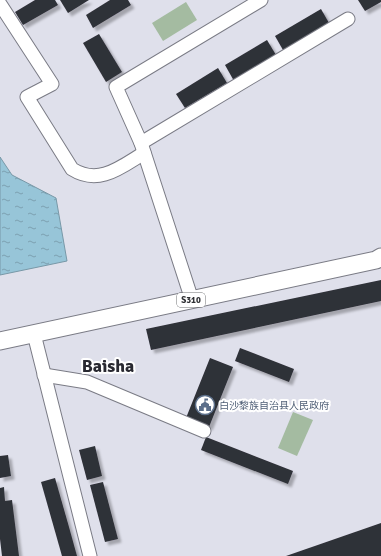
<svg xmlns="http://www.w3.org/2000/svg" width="381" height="556" viewBox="0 0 381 556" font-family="Signika,'Noto Sans SC',sans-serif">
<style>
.pitch{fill:#a4bba1}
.water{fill:url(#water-ripples);stroke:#7898a7}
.building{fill:#2f3038;filter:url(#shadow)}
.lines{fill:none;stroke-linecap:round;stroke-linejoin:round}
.minor-casing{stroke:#7a7b85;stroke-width:15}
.major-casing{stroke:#7a7b85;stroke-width:19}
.minor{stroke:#fff;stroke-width:13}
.major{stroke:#fff;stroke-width:17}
.labels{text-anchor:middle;stroke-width:4;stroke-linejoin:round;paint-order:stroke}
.shield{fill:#fff;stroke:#6d6e71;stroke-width:1}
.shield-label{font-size:9px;font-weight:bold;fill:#2f3034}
.service-label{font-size:10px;fill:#4e5e75;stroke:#fff;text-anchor:start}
.town-label{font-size:18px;font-weight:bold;fill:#292931;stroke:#fff}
</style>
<defs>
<pattern id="water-ripples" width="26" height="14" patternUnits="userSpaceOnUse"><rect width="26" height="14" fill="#97c5d8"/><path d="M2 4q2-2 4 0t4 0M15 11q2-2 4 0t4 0" fill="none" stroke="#7ca0b0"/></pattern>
<filter id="shadow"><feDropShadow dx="3.5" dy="3.5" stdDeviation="1" flood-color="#0004"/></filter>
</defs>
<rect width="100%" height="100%" fill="#dfe0eb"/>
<g class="pitch">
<path d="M186 2 197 20 163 41 152 23Z"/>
<path d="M293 412 313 420 297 456 278 448Z"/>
</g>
<path class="water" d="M0 157 12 175 56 198 67 261 0 275Z"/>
<g class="building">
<path d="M35 0H55L58 5 23 25 15 12Z"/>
<path d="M60 0H89L68 13Z"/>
<path d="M110 0H128L131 5 93 28 86 15Z"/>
<path d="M358 0H381V2L365 11Z"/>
<path d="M321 9 329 23 283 50 275 36Z"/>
<path d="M99 34 122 72 106 82 83 43Z"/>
<path d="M267 40 276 55 234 81 225 65Z"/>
<path d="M218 68 227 83 185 108 176 94Z"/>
<path d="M381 280V301L151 350 146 329Z"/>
<path d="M240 348 294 369 289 382 235 361Z"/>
<path d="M210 358 233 367 209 427 186 418Z"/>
<path d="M206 437 293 471 288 484 201 450Z"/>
<path d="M95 446 102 476 87 480 79 450Z"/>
<path d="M8 455 11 476 0 478V456Z"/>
<path d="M55 478 69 527 77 556H62L41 482Z"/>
<path d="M103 482 118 539 105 542 90 485Z"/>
<path d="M4 487 5 501 12 500 19 556H2L0 539V488Z"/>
<path d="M381 523V556H286Z"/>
</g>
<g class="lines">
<g class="minor-casing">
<g id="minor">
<path d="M0 4 52 84 27 97 72 169C99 186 121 167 144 153"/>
<path d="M141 143 348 19"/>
<path d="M192 300 141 143 116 87 261 0"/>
<path d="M34 334 90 556"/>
<path d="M44 375 87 382 204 431"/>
</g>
</g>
<g class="major-casing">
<path id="major" d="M0 341 376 260 381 257"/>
</g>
<use href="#minor" class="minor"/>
<use href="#major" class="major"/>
</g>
<defs>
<g id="civic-ring" transform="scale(1)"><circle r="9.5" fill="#fff" stroke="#5c6f8a" stroke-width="1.5"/><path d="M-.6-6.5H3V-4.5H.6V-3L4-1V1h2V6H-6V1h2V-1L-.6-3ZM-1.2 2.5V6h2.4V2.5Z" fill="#5c6f8a"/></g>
</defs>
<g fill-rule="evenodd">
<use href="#civic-ring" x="205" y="405"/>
</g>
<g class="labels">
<rect class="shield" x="177" y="293" width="28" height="14" rx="3"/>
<g class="shield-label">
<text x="191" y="303">S310</text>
</g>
<g class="service-label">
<text x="219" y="409">白沙黎族自治县人民政府</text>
</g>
<g class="town-label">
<text x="108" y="372">Baisha</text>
</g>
</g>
</svg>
